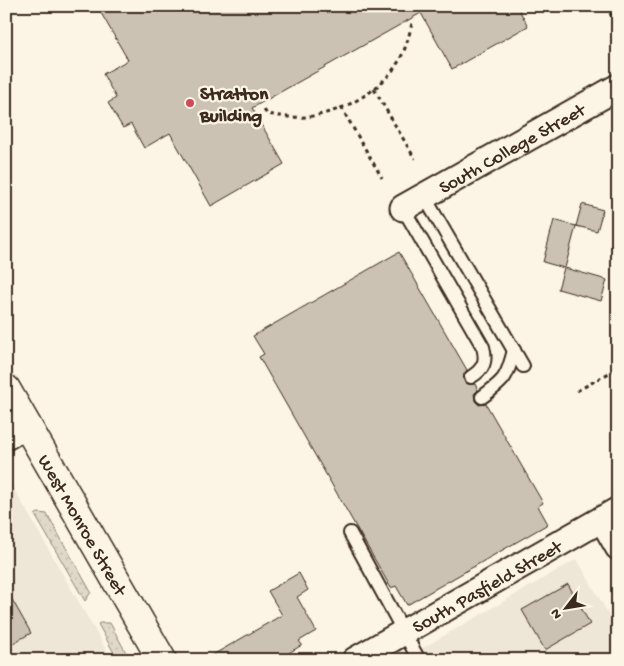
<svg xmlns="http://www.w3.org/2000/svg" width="624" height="666" viewBox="0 0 624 666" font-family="'Gochi Hand',sans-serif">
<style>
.built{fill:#eee6d6}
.grass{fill:url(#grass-dots);stroke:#8e8173}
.building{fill:#ccc2b3;stroke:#3b2a1e}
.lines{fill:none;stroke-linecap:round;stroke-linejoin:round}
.lane-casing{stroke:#3b2a1e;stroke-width:16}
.street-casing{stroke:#3b2a1e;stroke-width:29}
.secondary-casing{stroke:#3b2a1e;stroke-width:31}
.path{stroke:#3b2a1e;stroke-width:3;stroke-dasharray:4 4;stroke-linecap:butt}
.lane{stroke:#fcf5e5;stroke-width:12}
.street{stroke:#fcf5e5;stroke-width:25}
.secondary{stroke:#fcf5e5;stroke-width:28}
.poi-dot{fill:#d1495b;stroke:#fcf5e5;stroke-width:2}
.labels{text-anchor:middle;stroke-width:4.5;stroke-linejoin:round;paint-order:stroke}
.poi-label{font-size:19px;font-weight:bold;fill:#3b2a1e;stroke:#fcf5e5;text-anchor:start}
.street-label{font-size:19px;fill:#3b2a1e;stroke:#fcf5e5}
</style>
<defs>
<pattern id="grass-dots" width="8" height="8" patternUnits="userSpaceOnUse" patternTransform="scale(1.25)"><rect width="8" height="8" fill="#e0d8c8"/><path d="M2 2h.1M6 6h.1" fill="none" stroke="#c1baab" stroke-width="1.8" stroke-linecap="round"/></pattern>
</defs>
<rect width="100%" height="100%" fill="#fcf5e5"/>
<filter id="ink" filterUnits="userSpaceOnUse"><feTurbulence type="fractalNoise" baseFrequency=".02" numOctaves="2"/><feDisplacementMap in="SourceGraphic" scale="10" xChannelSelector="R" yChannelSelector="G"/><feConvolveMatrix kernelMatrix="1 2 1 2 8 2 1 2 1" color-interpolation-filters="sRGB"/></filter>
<g filter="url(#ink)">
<g class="built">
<path d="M6 475 112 660H6Z"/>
<path d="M577 559 618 631V660H402Z"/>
</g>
<g class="grass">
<path d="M38 513 47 514 91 592 85 601 35 515Z"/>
<path d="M100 623H110L130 660H118L98 624Z"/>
</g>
<g class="building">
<path d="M97 6H517L528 26 452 69 421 13 252 108 284 164 211 206 170 133 144 148 131 124 123 128 108 103 116 98 103 74 128 60Z"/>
<path d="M582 204 603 210 597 231 576 226Z"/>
<path d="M554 220 576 226 565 268 607 280 601 301 558 289 564 268 543 262Z"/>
<path d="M399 252 467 370 464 374V381L468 384H475L478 390 474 394 475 401 479 405 486 404 543 503 538 506 548 524 407 605 396 586 391 588 259 357 264 354 253 336Z"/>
<path d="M299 573 308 590 297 597 316 631 299 641 302 645 277 660H204L282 615 268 591Z"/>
<path d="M568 584 590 624 545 650 522 610Z"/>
<path d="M6 589 31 633 6 647Z"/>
</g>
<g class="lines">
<g class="lane-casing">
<g id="lane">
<path d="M424 196 523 366"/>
<path d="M403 208 483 347C487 361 484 369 471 377"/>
<path d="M482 397C505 380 507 378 514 350"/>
<path d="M350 533 419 660"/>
</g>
</g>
<g class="street-casing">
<g id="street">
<path id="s1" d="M403 208 618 87"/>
<path d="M6 437 27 425"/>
<path d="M602 519 618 547"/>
<path id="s2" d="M355 660 618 510"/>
</g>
</g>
<g class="secondary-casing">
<g id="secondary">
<path id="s3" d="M6 389 162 660"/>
</g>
</g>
<g class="path">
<path d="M606 6 618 27"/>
<path d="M374 89 415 159"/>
<path d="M341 107 382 178"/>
<path d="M264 110 267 114C279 116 292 118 305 117 340 114 383 91 400 59 406 48 409 36 412 23"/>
<path d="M577 391 618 368"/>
</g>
<use href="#lane" class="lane"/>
<use href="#street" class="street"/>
<use href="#secondary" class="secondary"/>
</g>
</g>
<circle class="poi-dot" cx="190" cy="103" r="5"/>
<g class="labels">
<g class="poi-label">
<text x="200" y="99">Stratton<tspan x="200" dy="22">Building</tspan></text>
</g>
<g class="street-label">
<text dy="7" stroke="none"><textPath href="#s1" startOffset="124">South College Street</textPath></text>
<text dy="7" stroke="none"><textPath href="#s3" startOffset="156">West Monroe Street</textPath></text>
<text dy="7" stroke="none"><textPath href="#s2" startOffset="151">South Pasfield Street</textPath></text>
</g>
</g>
<rect width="624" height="666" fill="none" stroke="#fcf5e5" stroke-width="25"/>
<rect x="12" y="12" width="599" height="641" fill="none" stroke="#3b2a1e" stroke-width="2" filter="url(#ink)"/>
<g transform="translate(566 608) rotate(239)" stroke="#fcf5e5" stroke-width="4" paint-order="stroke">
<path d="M0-4L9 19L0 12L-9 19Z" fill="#3b2a1e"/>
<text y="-8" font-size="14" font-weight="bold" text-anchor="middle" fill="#3b2a1e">N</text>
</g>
</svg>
